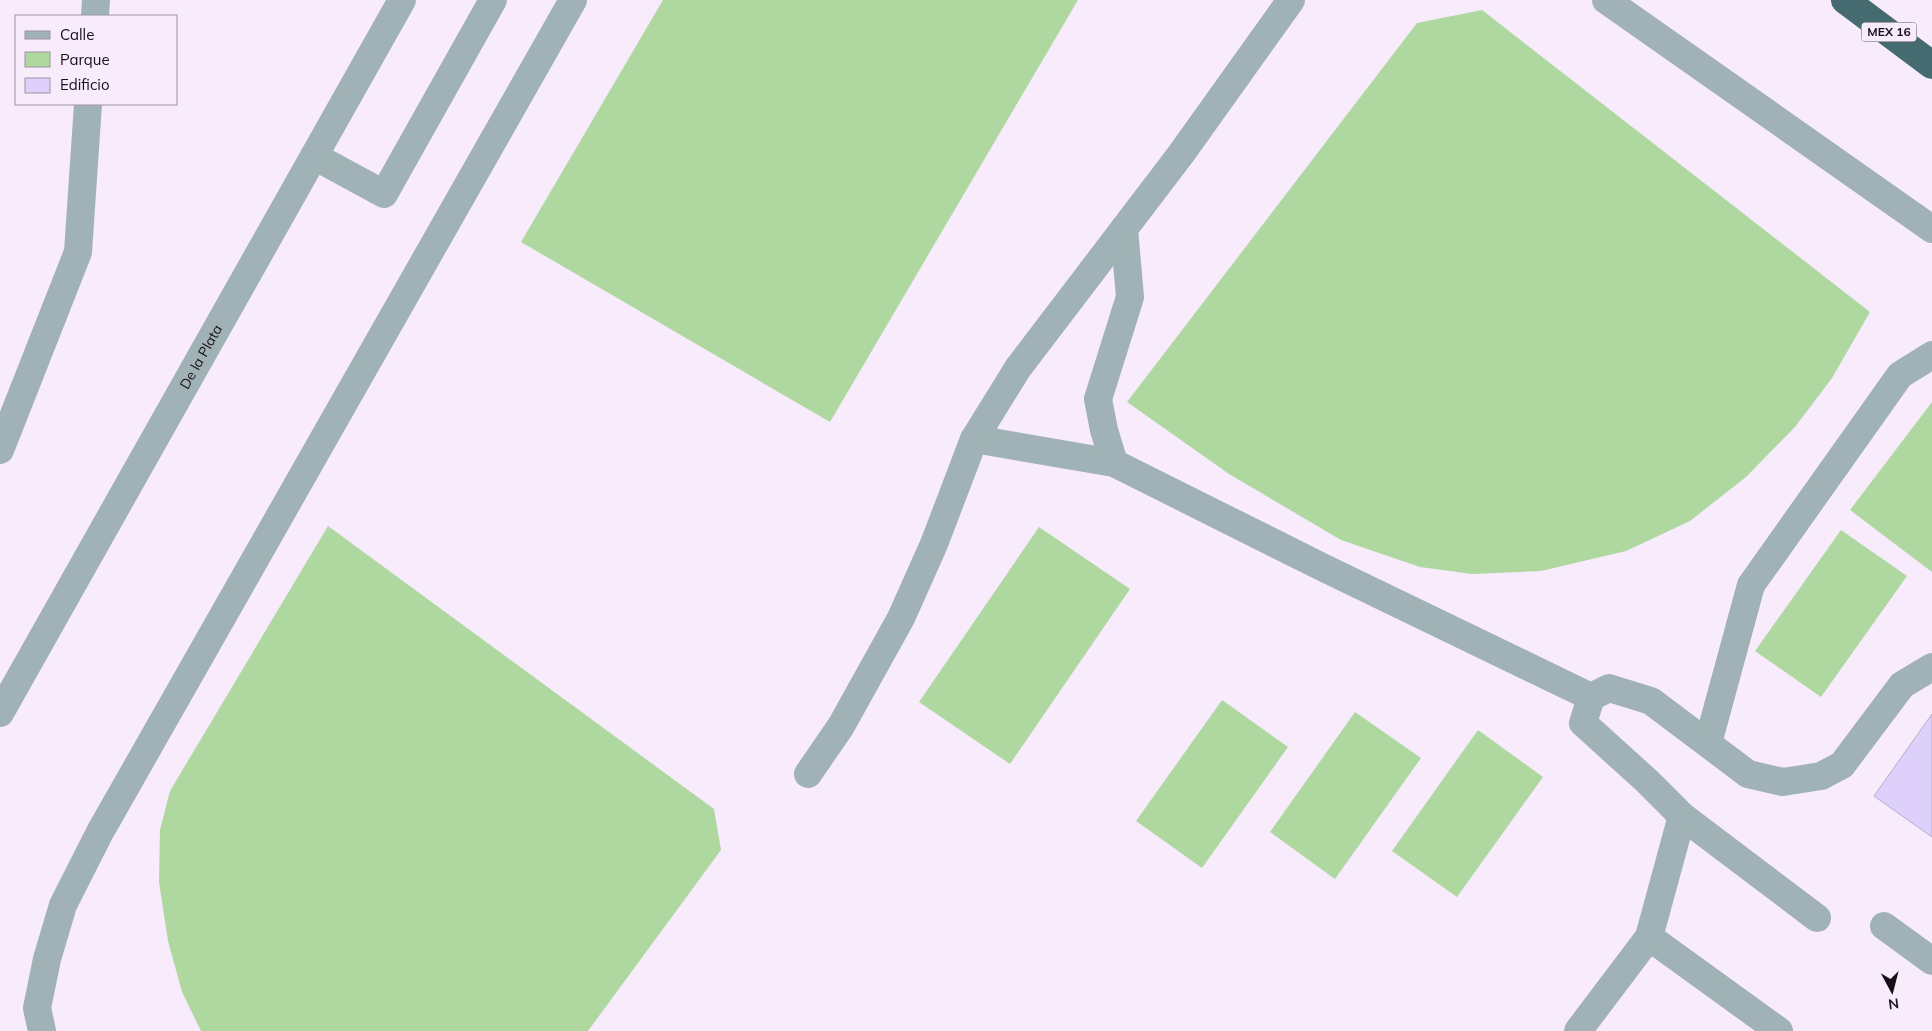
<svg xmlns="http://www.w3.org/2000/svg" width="1932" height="1031" viewBox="0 0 1932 1031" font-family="Mulish,sans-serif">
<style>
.green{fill:#afd8a1}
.building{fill:#ddd1fc;stroke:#b5accb}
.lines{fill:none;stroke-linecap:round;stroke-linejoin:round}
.minor{stroke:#a0b2b5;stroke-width:28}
.highway{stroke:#456b71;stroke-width:28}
.labels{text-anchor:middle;stroke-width:4.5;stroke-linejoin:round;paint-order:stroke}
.shield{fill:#f8ebfc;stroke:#5a525d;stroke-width:1}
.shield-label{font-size:12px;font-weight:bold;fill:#171019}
.street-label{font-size:14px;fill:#171019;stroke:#f8ebfc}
</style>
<rect width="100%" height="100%" fill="#f8ebfc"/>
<g class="green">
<path d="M663 0H1078L830 422 521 242Z"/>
<path d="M1482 10 1870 312 1832 378 1795 427 1746 477 1690 521 1626 551 1541 571 1472 574 1420 567 1341 540 1229 474 1127 402 1417 23Z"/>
<path d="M1932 402V572L1850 510Z"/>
<path d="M328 526 714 809 721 850 588 1031H201L182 992 168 941 159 882 160 830 170 791Z"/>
<path d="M1039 527 1130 589 1010 764 919 702Z"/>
<path d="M1841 530 1907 576 1821 697 1755 651Z"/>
<path d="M1222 700 1288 747 1202 868 1136 821Z"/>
<path d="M1355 712 1421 758 1335 879 1270 832Z"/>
<path d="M1478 730 1543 777 1457 897 1392 851Z"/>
</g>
<path class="building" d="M1932 714V837L1874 796Z"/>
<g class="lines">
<g class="minor">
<path d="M1606 0 1932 229"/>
<path d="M95 16 96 0"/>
<path d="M314 156 384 194 493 0"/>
<path d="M974 439 1114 463 1322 567 1591 697"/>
<path d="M0 450 78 252 88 104"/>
<path d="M1114 463 1104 430 1098 399 1130 297 1124 229"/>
<path id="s1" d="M0 713 402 0"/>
<path d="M1708 743 1751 585 1900 375 1932 355"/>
<path d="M808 774 841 726 901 618 934 544 974 439 1018 368 1181 154 1291 0"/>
<path d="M1682 816 1817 918"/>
<path d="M1884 926 1932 961"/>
<path d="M1649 937 1779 1031"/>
<path d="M42 1031 37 1008 47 959 63 905 100 832 573 0"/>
<path d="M1578 1031 1649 937 1682 816 1647 781 1583 723 1591 697 1609 688 1651 701 1748 774 1783 782 1821 776 1842 765 1902 685 1932 667"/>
</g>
<path class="highway" d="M1845 0 1932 65"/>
</g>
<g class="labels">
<rect class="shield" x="1861.5" y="22.5" width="55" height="19" rx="4"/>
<g class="shield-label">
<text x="1889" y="36">MEX 16</text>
</g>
<g class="street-label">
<text dy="5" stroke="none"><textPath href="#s1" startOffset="409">De la Plata</textPath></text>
</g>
</g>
<rect x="15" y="15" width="162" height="90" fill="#f8ebfc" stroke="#9e93a1"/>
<rect x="25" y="31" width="25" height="8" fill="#a0b2b5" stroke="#9e93a1"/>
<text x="60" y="40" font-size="15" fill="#171019">Calle</text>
<rect x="25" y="52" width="25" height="15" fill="#afd8a1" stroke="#9e93a1"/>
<text x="60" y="65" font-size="15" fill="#171019">Parque</text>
<rect x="25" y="78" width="25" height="15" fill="#ddd1fc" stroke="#9e93a1"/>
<text x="60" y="90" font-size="15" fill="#171019">Edificio</text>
<g transform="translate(1892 991) rotate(173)" stroke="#f8ebfc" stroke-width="4" paint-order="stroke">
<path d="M0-4L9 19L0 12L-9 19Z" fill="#171019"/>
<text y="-8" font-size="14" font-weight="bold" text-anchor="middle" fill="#171019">N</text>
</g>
</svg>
